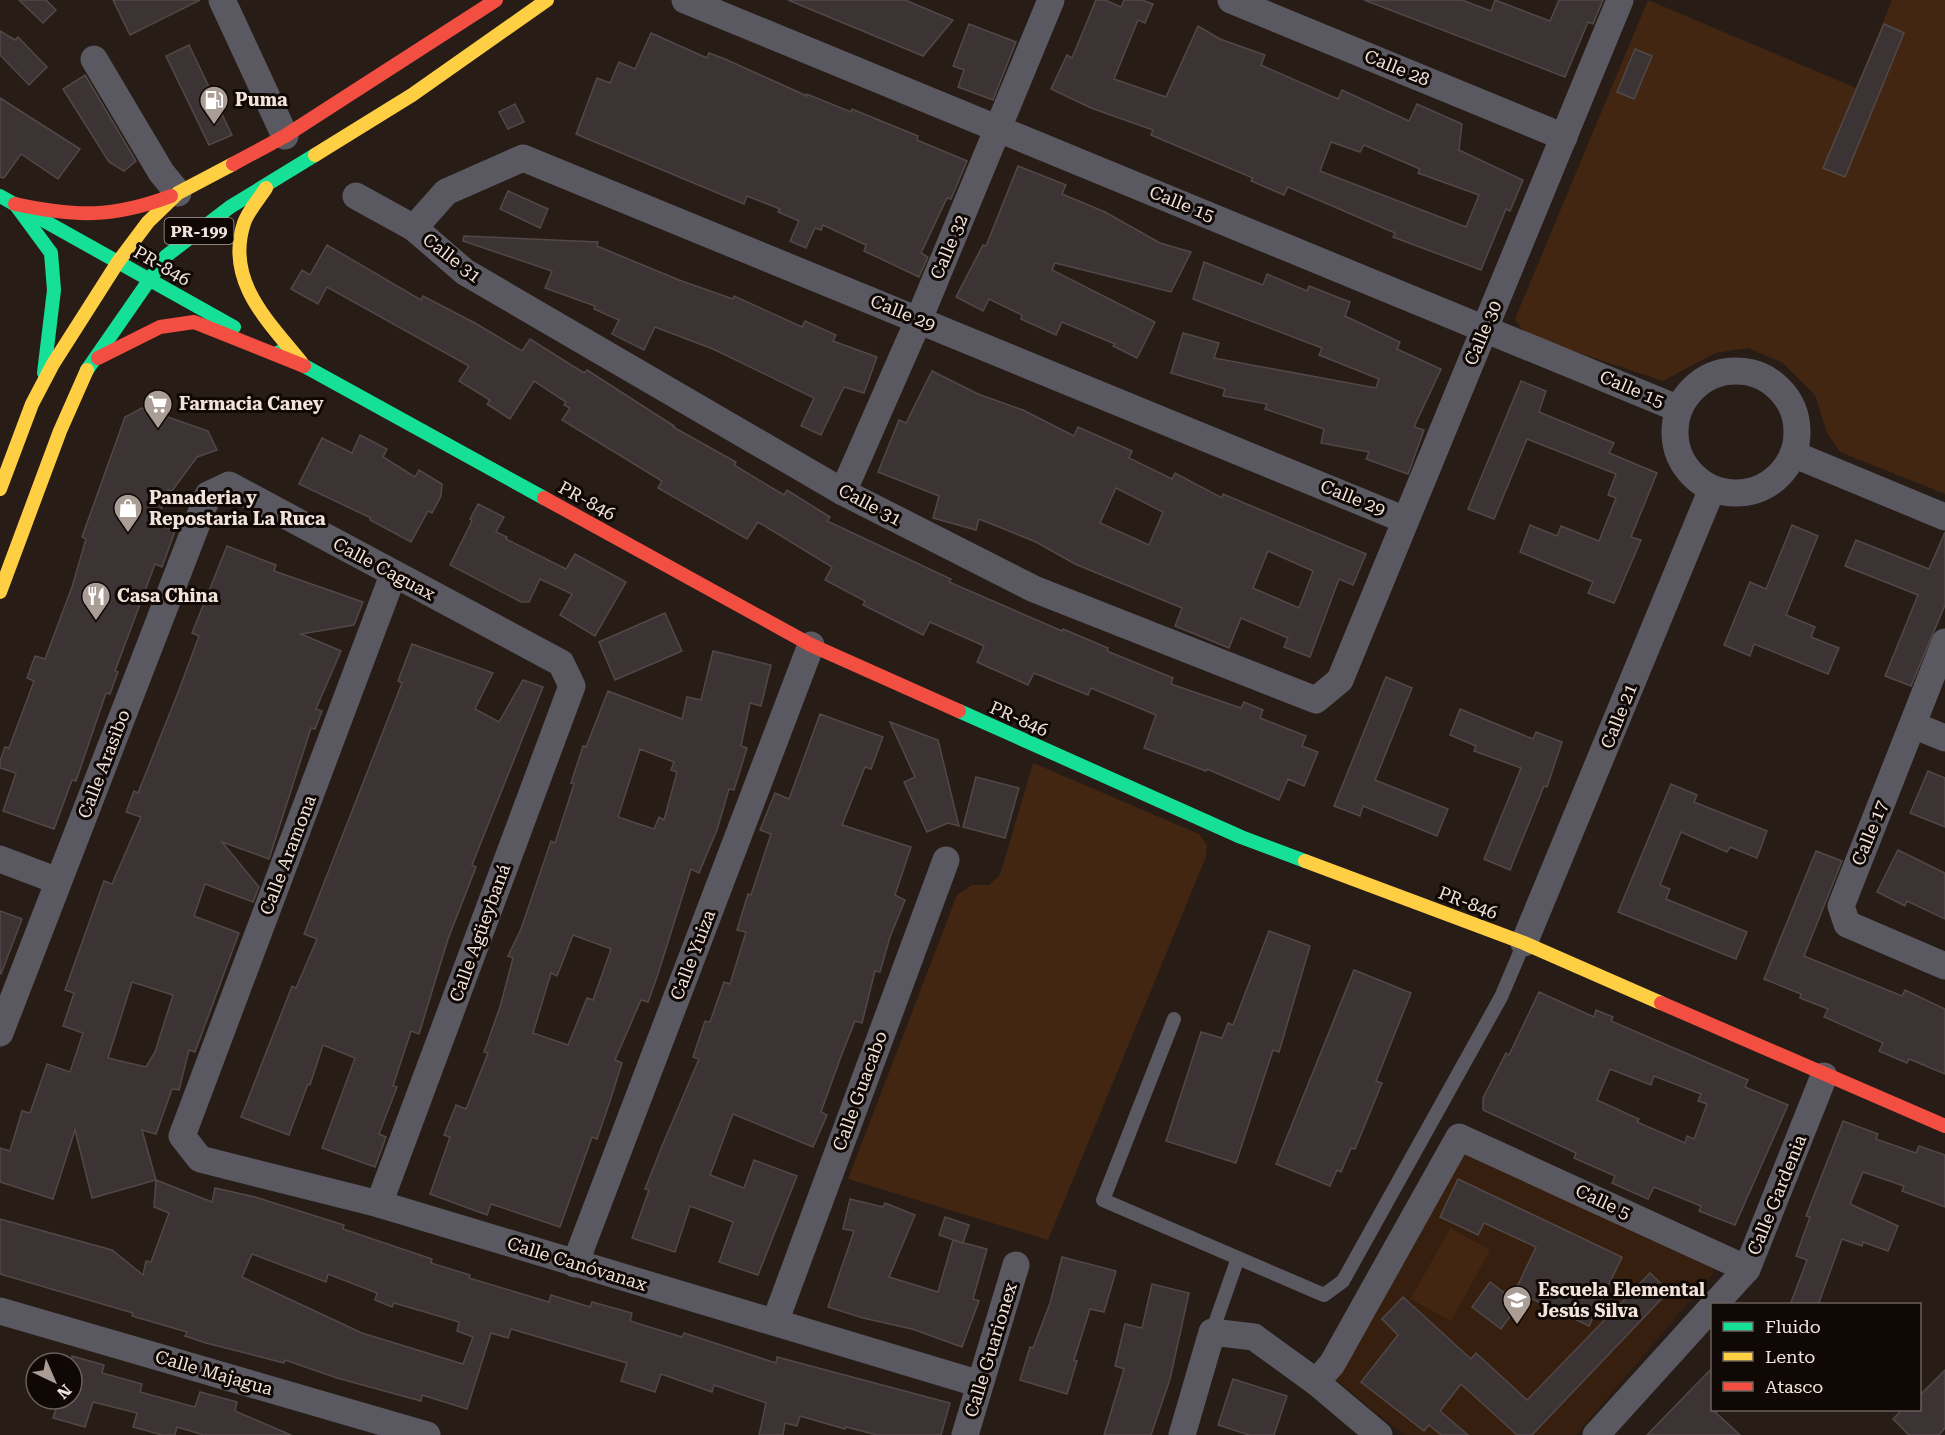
<svg xmlns="http://www.w3.org/2000/svg" width="1945" height="1435" viewBox="0 0 1945 1435" font-family="'Roboto Serif',serif">
<style>
.built{fill:#361f0f}
.green{fill:#432611}
.building{fill:#3c3334;stroke:#514848;stroke-width:1.5;fill-rule:evenodd}
.lines{fill:none;stroke-linecap:round;stroke-linejoin:round}
.lane{stroke:#5a5961;stroke-width:14}
.street{stroke:#5a5961;stroke-width:27}
.fast{stroke:#16e098;stroke-width:14}
.slow{stroke:#ffcf43;stroke-width:14}
.jam{stroke:#f24e42;stroke-width:14}
.labels{text-anchor:middle;stroke-width:6;stroke-linejoin:round;paint-order:stroke}
.shield{fill:#100804;stroke:#aea19a;stroke-width:1.5}
.shield-label{font-size:16px;font-weight:bold;fill:#f1e3db}
.street-label{font-size:18px;fill:#f1e3db;stroke:#100804}
.poi-label{font-size:18px;font-weight:bold;fill:#f1e3db;stroke:#100804;text-anchor:start}
</style>
<rect width="100%" height="100%" fill="#271c16"/>
<path class="built" d="M1460 1148 1716 1270 1576 1435H1404L1335 1379Z"/>
<g class="green">
<path d="M1648 0 1856 88 1892 0H1945V494L1840 452 1827 433 1815 395 1783 363 1748 348 1715 353 1663 381 1526 335 1515 319Z"/>
<path d="M1033 763 1199 834 1207 845 1206 857 1048 1240 848 1179 957 895 972 885H989L1000 875Z"/>
<path d="M1450 1228 1490 1250 1451 1321 1411 1299Z"/>
</g>
<g class="building">
<path d="M19 0H46L56 10 43 23Z"/>
<path d="M113 0H200L130 35Z"/>
<path d="M788 0H905L953 20 923 56Z"/>
<path d="M1096 0H1105L1121 7 1124 0H1142L1153 4 1145 23 1138 20 1114 79 1166 97 1198 26 1220 39 1265 55 1261 65 1338 99 1342 90 1409 121 1417 104 1462 124 1459 150 1523 180 1510 211 1506 209 1481 270 1393 237 1395 233 1288 187 1284 195 1251 181 1253 178 1151 135 1153 130 1091 108 1051 89 1067 55 1072 58ZM1331 142 1360 152 1364 145 1420 169 1418 173 1479 195 1466 227 1320 171Z"/>
<path d="M1364 0H1462L1491 11 1495 0 1550 21 1559 0H1603L1593 24 1588 22 1565 77Z"/>
<path d="M969 24 1016 42 993 100 958 87 964 70 953 66Z"/>
<path d="M1884 24 1904 33 1845 177 1823 168Z"/>
<path d="M0 31 15 40 18 37 47 67 29 85 0 55Z"/>
<path d="M651 33 707 58 709 53 725 59 807 96V94L851 112 852 109 918 136 917 140 967 161 951 199 947 198 921 253 928 257 919 277 864 251 866 245 823 225 821 230 815 228 806 248 790 241 799 221 778 212 780 209 747 196 744 204 576 134 597 78 610 83 619 62 635 69Z"/>
<path d="M189 45 232 135 209 145 166 56Z"/>
<path d="M1635 49 1652 56 1634 99 1617 92Z"/>
<path d="M85 75 136 161 124 171 109 162 63 89Z"/>
<path d="M0 98 80 149 58 179 21 154 4 178 0 177Z"/>
<path d="M515 104 524 122 508 129 499 112Z"/>
<path d="M1018 166 1066 185 1062 194 1105 212 1160 243 1191 252 1171 292 1055 263 1052 270 1155 322 1137 358 1113 346 1115 344 1062 322 1056 335 1021 319 1022 315 989 299 983 311 956 297 983 245 986 246Z"/>
<path d="M508 191 548 209 540 228 500 209Z"/>
<path d="M464 236 598 242 597 246 679 280 733 299 734 296 802 327 805 321 836 335 833 341 877 357 864 393 844 387 821 435 801 426 814 398 713 349 655 327 644 350 612 334 619 320 594 309 595 306 545 288 552 271 463 241Z"/>
<path d="M327 245 421 300 423 296 475 323 522 351 530 339 584 373 587 370 674 426 673 427 736 462 734 465 784 495 787 490 830 517 827 521 951 579 949 582 1062 631 1063 629 1108 648 1107 651 1173 678 1171 684 1241 708 1244 702 1263 710 1260 718 1306 736 1302 746 1318 752 1304 786 1288 779 1279 800 1207 769 1206 771 1144 748 1156 715 1091 688 1088 695 1034 673 1028 685 977 662 984 646 930 622 923 635 863 605 865 601 825 580 832 567 758 522 747 539 658 488 662 481 562 420 570 408 564 405 566 402 534 381 510 419 487 404 490 400 459 381 469 366 327 287 318 304 291 289 302 270 310 275Z"/>
<path d="M1204 262 1263 285 1267 274 1307 291 1309 286 1350 302 1345 316 1400 342 1397 349 1441 369 1414 427 1424 430 1408 474 1366 459 1369 452 1321 443 1324 429 1265 409 1267 404 1223 396 1225 389 1171 373 1183 333 1219 343 1214 358 1376 388 1379 379 1319 355 1322 348 1193 299Z"/>
<path d="M932 371 978 394 1023 410 1074 436 1078 427 1132 451 1129 458 1172 479 1175 473 1222 498 1223 494 1366 554 1353 585 1339 579 1310 657 1284 647 1288 638 1241 618 1229 648 1175 626 1182 608 1075 564 1036 542 979 519 976 530 933 518 939 496 878 472 899 420 906 423ZM1116 488 1163 512 1149 545 1100 523ZM1268 551 1313 571 1299 608 1253 588Z"/>
<path d="M1521 381 1546 391 1539 412 1614 443 1609 453 1657 473 1631 537 1641 540 1614 603 1588 593 1593 582 1520 552 1530 525 1557 536 1561 526 1599 541 1616 498 1608 495 1616 474 1527 439 1494 519 1468 509Z"/>
<path d="M142 408 208 431 217 450 197 457 172 491 168 490 156 524 175 531 162 567 155 564 115 671 118 672 110 694 106 693 76 781 72 780 54 829 3 811 16 773 0 768V761L5 747 9 748 34 681 27 678 35 656 45 659 72 587 86 539 82 537 125 417Z"/>
<path d="M360 435 387 449 383 457 415 477 419 470 442 484 441 496 432 513 428 511 411 542 370 520 371 518 299 484 322 438 352 453Z"/>
<path d="M478 504 504 517 496 532 507 537 506 539 566 569 575 554 626 582 595 636 560 615 572 594 540 579 529 602H521L450 565 472 521 470 519Z"/>
<path d="M1792 525 1818 536 1786 615 1815 627 1811 637 1839 648 1828 674 1754 644 1750 656 1724 645 1750 582 1766 589Z"/>
<path d="M1945 532V605L1911 686 1885 676 1918 595 1845 566 1856 540 1929 569Z"/>
<path d="M227 546 276 565 274 571 363 602 354 625 301 634 341 651 316 709 322 711 315 729 311 728 269 859 222 842 259 887 253 902 205 884 194 916 239 933 195 1052 189 1050 179 1090 172 1089 156 1134 142 1130 156 1180 92 1198 75 1130 53 1199 0 1182V1148L10 1151 22 1111 30 1113 47 1064 70 1072 83 1033 63 1026 74 993 65 990 104 881 112 884 141 817 126 812 134 791 138 793 179 690 199 636 192 633ZM132 982 173 995 155 1052 146 1067 108 1058Z"/>
<path d="M665 613 682 651 615 680 599 642Z"/>
<path d="M412 644 493 673 475 709 499 722 523 680 543 687 472 865 476 867 448 939 419 1034 411 1031 393 1086 397 1087 379 1134 386 1137 375 1167 322 1148 355 1058 323 1045 310 1085 308 1084 289 1135 241 1117 292 986 296 988 317 939 304 934 402 683 398 681Z"/>
<path d="M713 651 771 665 761 706 750 703 741 746 747 748 734 790 729 789 717 830 699 873 691 869 658 974 648 1002 641 1000 615 1060 622 1063 610 1101 597 1139 592 1137 560 1227 491 1204 487 1215 430 1194 450 1137 444 1135 456 1105 466 1109 488 1053 484 1052 500 1007 513 958 508 956 521 929 551 841 555 843 574 784 571 783 583 746 586 747 608 691 682 719 687 697 701 700ZM640 749 674 762 671 770 677 772 664 820 659 817 654 829 618 817ZM573 935 611 949 593 1000 587 998 568 1045 533 1033 551 973 557 976Z"/>
<path d="M1386 677 1412 688 1375 780 1448 809 1437 836 1363 806 1360 816 1334 806Z"/>
<path d="M1460 709 1533 739 1536 732 1562 742 1547 787 1544 786 1510 870 1484 859 1521 768 1474 751 1476 746 1450 735Z"/>
<path d="M820 714 883 737 871 769 865 767 842 825 911 847 895 895 905 900 890 937 880 972 875 971 862 1023 855 1021 840 1059 821 1112 827 1115 813 1147 733 1114 710 1175 744 1188 754 1160 797 1176 758 1275 719 1262 733 1222 690 1206 675 1252 632 1238 649 1190 645 1189 662 1146 699 1059 693 1057 705 1021 710 1022 724 982 730 984 746 932 737 930 748 894 751 895 771 834 760 830 775 793 789 799Z"/>
<path d="M890 722 938 740 959 826 948 823 927 832 904 782 915 777Z"/>
<path d="M1928 771 1945 778V827L1910 813Z"/>
<path d="M976 777 1019 788 1005 838 963 827Z"/>
<path d="M1671 784 1697 795 1694 802 1767 831 1757 858 1730 847 1727 852 1681 832 1660 885 1670 889 1666 899 1747 932 1736 959 1618 912Z"/>
<path d="M1898 850 1945 873V919L1907 901 1905 906 1877 892Z"/>
<path d="M1816 851 1842 861 1804 956 1902 996 1905 990 1945 1009V1074L1909 1059 1907 1063 1879 1051 1883 1043 1824 1017 1828 1009 1800 998 1801 994 1764 979Z"/>
<path d="M0 911 22 919 1 974 0 973Z"/>
<path d="M1269 931 1310 946 1279 1052 1273 1050 1236 1163 1166 1141 1201 1032 1222 1038 1228 1023 1233 1025Z"/>
<path d="M1354 970 1411 993 1376 1081 1382 1083 1355 1149 1351 1148 1341 1172 1337 1170 1330 1186 1276 1164Z"/>
<path d="M1539 992 1594 1017 1596 1010 1613 1017 1611 1021 1748 1080 1745 1087 1788 1105 1735 1225 1699 1211 1701 1206 1654 1187 1648 1199 1612 1183 1615 1176 1574 1158 1576 1153 1483 1110V1098L1506 1053 1509 1055ZM1610 1069 1651 1085 1654 1076 1701 1094 1698 1101 1707 1104 1694 1139 1687 1136 1685 1143 1637 1122 1639 1119 1597 1100Z"/>
<path d="M1843 1121 1878 1134 1876 1139 1916 1153 1919 1146 1945 1155V1207L1902 1191 1904 1186 1863 1172 1850 1204 1898 1226 1888 1251 1863 1242 1862 1246 1842 1239 1818 1305H1790L1807 1260 1796 1256 1810 1217 1806 1216Z"/>
<path d="M1458 1179 1622 1257 1589 1326 1515 1291 1536 1247 1484 1223 1478 1235 1440 1217Z"/>
<path d="M156 1180 212 1202 215 1188 255 1197 344 1225 343 1229 432 1259 431 1263 470 1275 469 1278 549 1302 551 1295 590 1307 592 1302 632 1313 630 1321 682 1337 684 1333 776 1363 777 1357 950 1403 941 1435H877L846 1427 845 1429 800 1416 797 1426 785 1423 783 1435H759L766 1403 714 1385 712 1392 661 1374 655 1392 621 1381 627 1363 511 1329 508 1338 491 1333 467 1409 422 1395 421 1401 337 1378 285 1360 284 1363 206 1343 185 1336 187 1332 132 1316 133 1313 0 1274V1219L112 1250 143 1275 146 1261 151 1262 169 1213 154 1207ZM252 1254 326 1282 328 1274 377 1293 375 1300 392 1307 394 1303 459 1322 457 1331 473 1337 463 1364 362 1333 242 1277Z"/>
<path d="M850 1199 883 1207 885 1203 915 1215 889 1277 938 1292 953 1240 987 1249 973 1299 979 1301 962 1347 912 1329 863 1318 828 1307 854 1231 843 1229Z"/>
<path d="M945 1217 969 1225 963 1243 939 1235Z"/>
<path d="M1062 1257 1116 1271 1104 1312 1090 1309 1074 1360 1077 1361 1067 1394 1020 1380 1030 1347 1033 1348 1050 1303Z"/>
<path d="M1650 1273 1669 1291 1532 1435H1517L1461 1384 1440 1411 1468 1435H1441L1429 1425 1424 1431 1361 1382 1398 1335 1382 1319 1403 1297 1471 1359 1476 1353 1527 1400Z"/>
<path d="M1490 1282 1519 1304 1501 1329 1472 1307Z"/>
<path d="M1152 1284 1189 1293 1170 1379 1151 1435H1104L1124 1369 1115 1366 1125 1324 1142 1328Z"/>
<path d="M72 1356 104 1365 102 1373 142 1384 140 1392 195 1407 200 1392 237 1402 235 1411 291 1435H204L177 1427 175 1435H162L133 1427 137 1413 93 1402 85 1427 53 1418 59 1399H72Z"/>
<path d="M1713 1367V1410L1740 1435H1647Z"/>
<path d="M1945 1370V1428L1939 1435H1909L1893 1419 1902 1410H1920V1395Z"/>
<path d="M1233 1379 1287 1396 1274 1435H1249L1218 1425Z"/>
</g>
<g class="lines">
<g class="lane">
<path d="M1174 1019 1103 1200 1324 1295 1343 1281 1501 997 1524 943"/>
<path d="M1212 1332 1238 1258"/>
</g>
<g class="street">
<path d="M222 0 285 136"/>
<path d="M685 0 1679 409"/>
<path d="M1231 0 1564 137"/>
<path d="M94 59 161 172 178 193"/>
<path d="M356 196 414 228 465 272 843 492 1034 589 1316 700 1340 680 1620 0"/>
<path d="M414 228 446 192 523 158 1405 520"/>
<circle cx="1736" cy="432" r="61"/>
<path d="M1793 454 1945 517"/>
<path d="M843 492 919 319 1051 0"/>
<path d="M393 575 182 1136 200 1159 379 1204 980 1384"/>
<path d="M1945 642 1841 906 1847 924 1945 966"/>
<path d="M1913 725 1945 738"/>
<path d="M0 859 58 881"/>
<path d="M1524 943 1712 489"/>
<path d="M0 1033 208 495 229 485 561 663 572 686 379 1204"/>
<path d="M575 1264 811 645"/>
<path d="M1715 1304 1747 1269 1824 1076"/>
<path d="M0 1311 427 1435"/>
<path d="M775 1322 946 860"/>
<path d="M1316 1382 1332 1364 1459 1137 1747 1269"/>
<path d="M965 1435 1016 1265"/>
<path d="M1182 1435 1212 1332 1254 1337 1316 1382 1379 1435"/>
<path d="M1596 1435 1712 1307"/>
</g>
<g class="fast">
<path d="M0 196 234 327"/>
<path d="M15 204 51 253 54 290 44 373"/>
<path d="M279 352 544 498"/>
<path d="M87 370 166 256 230 207 315 155"/>
<path d="M959 711 1241 837 1305 861"/>
</g>
<g class="slow">
<path d="M315 155 412 95 547 0"/>
<path d="M266 188C259 199 248 211 244 223 225 281 268 321 301 362"/>
<path d="M0 489 32 404 53 364 118 262 148 222 178 193 233 164"/>
<path d="M0 592 60 431 87 370"/>
<path d="M1305 861 1524 943 1661 1003"/>
</g>
<g class="jam">
<path d="M233 164 285 136 496 0"/>
<path d="M15 204C75 217 113 218 171 196"/>
<path d="M98 358 160 327 194 322 304 366"/>
<path d="M544 498 811 645 959 711"/>
<path d="M1661 1003 1945 1126"/>
</g>
</g>
<defs>
<g id="fuel-pin" transform="scale(1.5)"><path d="M0 17L-7.5 6A9.5 9.5 0 1 1 7.5 6Z" fill="#aa9d96" stroke="#100804"/><path d="M-5.5-6h7V0h2V4h1.3V-2.5L3-4.5l.8-.8L6-3V5H2.5V1h-1V6h-7ZM-4.2-4.7v3.2H.2V-4.7Z" fill="#fff"/></g>
<g id="supermarket-pin" transform="scale(1.5)"><path d="M0 17L-7.5 6A9.5 9.5 0 1 1 7.5 6Z" fill="#aa9d96" stroke="#100804"/><path d="M-6-5.5h2.5l.6 2H6L4.5 2H-2.5L-4.4-4H-6ZM-1.5 3.2a1.3 1.3 0 1 0 .1 0ZM3 3.2a1.3 1.3 0 1 0 .1 0Z" fill="#fff"/></g>
<g id="shop-pin" transform="scale(1.5)"><path d="M0 17L-7.5 6A9.5 9.5 0 1 1 7.5 6Z" fill="#aa9d96" stroke="#100804"/><path d="M-5-2.5h2.3a2.7 3.5 0 0 1 5.4 0H5L5.5 6h-11ZM-1.5-2.5h3a1.5 2.3 0 0 0-3 0Z" fill="#fff"/></g>
<g id="restaurant-pin" transform="scale(1.5)"><path d="M0 17L-7.5 6A9.5 9.5 0 1 1 7.5 6Z" fill="#aa9d96" stroke="#100804"/><path d="M-5-6h1v4h1v-4h1v4h1v-4h1v5L-1.5 .5V6h-2V.5L-5-1ZM5-6V6H3V1.5H1.5Q1.5-4 5-6Z" fill="#fff"/></g>
<g id="school-pin" transform="scale(1.5)"><path d="M0 17L-7.5 6A9.5 9.5 0 1 1 7.5 6Z" fill="#aa9d96" stroke="#100804"/><path d="M0-5L7-2L0 1L-7-2ZM-4 1L0 2.5L4 1V4Q0 6-4 4Z" fill="#fff"/></g>
</defs>
<g fill-rule="evenodd">
<use href="#fuel-pin" x="214" y="100"/>
<use href="#supermarket-pin" x="158" y="404"/>
<use href="#shop-pin" x="128" y="508"/>
<use href="#restaurant-pin" x="96" y="596"/>
<use href="#school-pin" x="1517" y="1300"/>
</g>
<g class="labels">
<rect class="shield" x="164.5" y="218" width="69" height="26" rx="4.5"/>
<g class="shield-label">
<text x="199" y="237">PR-199</text>
</g>
<g class="street-label">
<text transform="translate(1397 68) rotate(22)" y="6">Calle 28</text>
<text transform="translate(1182 204) rotate(22)" y="6">Calle 15</text>
<text transform="translate(949 247) rotate(-67)" y="6">Calle 32</text>
<text transform="translate(452 258) rotate(38)" y="6">Calle 31</text>
<text transform="translate(162 266) rotate(30)" y="6">PR-846</text>
<text transform="translate(903 313) rotate(22)" y="6">Calle 29</text>
<text transform="translate(1483 333) rotate(-67)" y="6">Calle 30</text>
<text transform="translate(1632 389) rotate(23)" y="6">Calle 15</text>
<text transform="translate(1353 498) rotate(22)" y="6">Calle 29</text>
<text transform="translate(587 501) rotate(29)" y="6">PR-846</text>
<text transform="translate(870 505) rotate(28)" y="6">Calle 31</text>
<text transform="translate(384 569) rotate(28)" y="6">Calle Caguax</text>
<text transform="translate(1619 716) rotate(-68)" y="6">Calle 21</text>
<text transform="translate(1019 719) rotate(24)" y="6">PR-846</text>
<text transform="translate(104 764) rotate(-69)" y="6">Calle Arasibo</text>
<text transform="translate(1870 833) rotate(-68)" y="6">Calle 17</text>
<text transform="translate(288 855) rotate(-69)" y="6">Calle Aramona</text>
<text transform="translate(1468 903) rotate(21)" y="6">PR-846</text>
<text transform="translate(480 933) rotate(-70)" y="6">Calle Agüeybaná</text>
<text transform="translate(693 955) rotate(-69)" y="6">Calle Yuiza</text>
<text transform="translate(860 1091) rotate(-70)" y="6">Calle Guacabo</text>
<text transform="translate(1777 1195) rotate(-68)" y="6">Calle Gardenia</text>
<text transform="translate(1603 1202) rotate(25)" y="6">Calle 5</text>
<text transform="translate(577 1264) rotate(17)" y="6">Calle Canóvanax</text>
<text transform="translate(991 1350) rotate(-73)" y="6">Calle Guarionex</text>
<text transform="translate(214 1373) rotate(16)" y="6">Calle Majagua</text>
</g>
<g class="poi-label">
<text x="235" y="106">Puma</text>
<text x="179" y="410">Farmacia Caney</text>
<text x="149" y="504">Panaderia y<tspan x="149" dy="21">Repostaria La Ruca</tspan></text>
<text x="117" y="602">Casa China</text>
<text x="1538" y="1296">Escuela Elemental<tspan x="1538" dy="21">Jesús Silva</tspan></text>
</g>
</g>
<rect x="1711" y="1303" width="210" height="108" fill="#100804" stroke="#6a605a" stroke-width="1.5"/>
<rect x="1723" y="1322" width="30" height="9" fill="#16e098" stroke="#6a605a" stroke-width="1.5"/>
<text x="1765" y="1333" font-size="18" fill="#f1e3db">Fluido</text>
<rect x="1723" y="1352" width="30" height="9" fill="#ffcf43" stroke="#6a605a" stroke-width="1.5"/>
<text x="1765" y="1363" font-size="18" fill="#f1e3db">Lento</text>
<rect x="1723" y="1382" width="30" height="9" fill="#f24e42" stroke="#6a605a" stroke-width="1.5"/>
<text x="1765" y="1393" font-size="18" fill="#f1e3db">Atasco</text>
<g transform="translate(54 1381) rotate(136)"><circle r="28" fill="#100804" stroke="#6a605a" stroke-width="1.5"/>
<path d="M0-4.5L10 22L0 15L-10 22Z" fill="#aa9d96"/>
<text y="-9" font-size="16" font-weight="bold" text-anchor="middle" fill="#f1e3db">N</text>
</g>
</svg>
